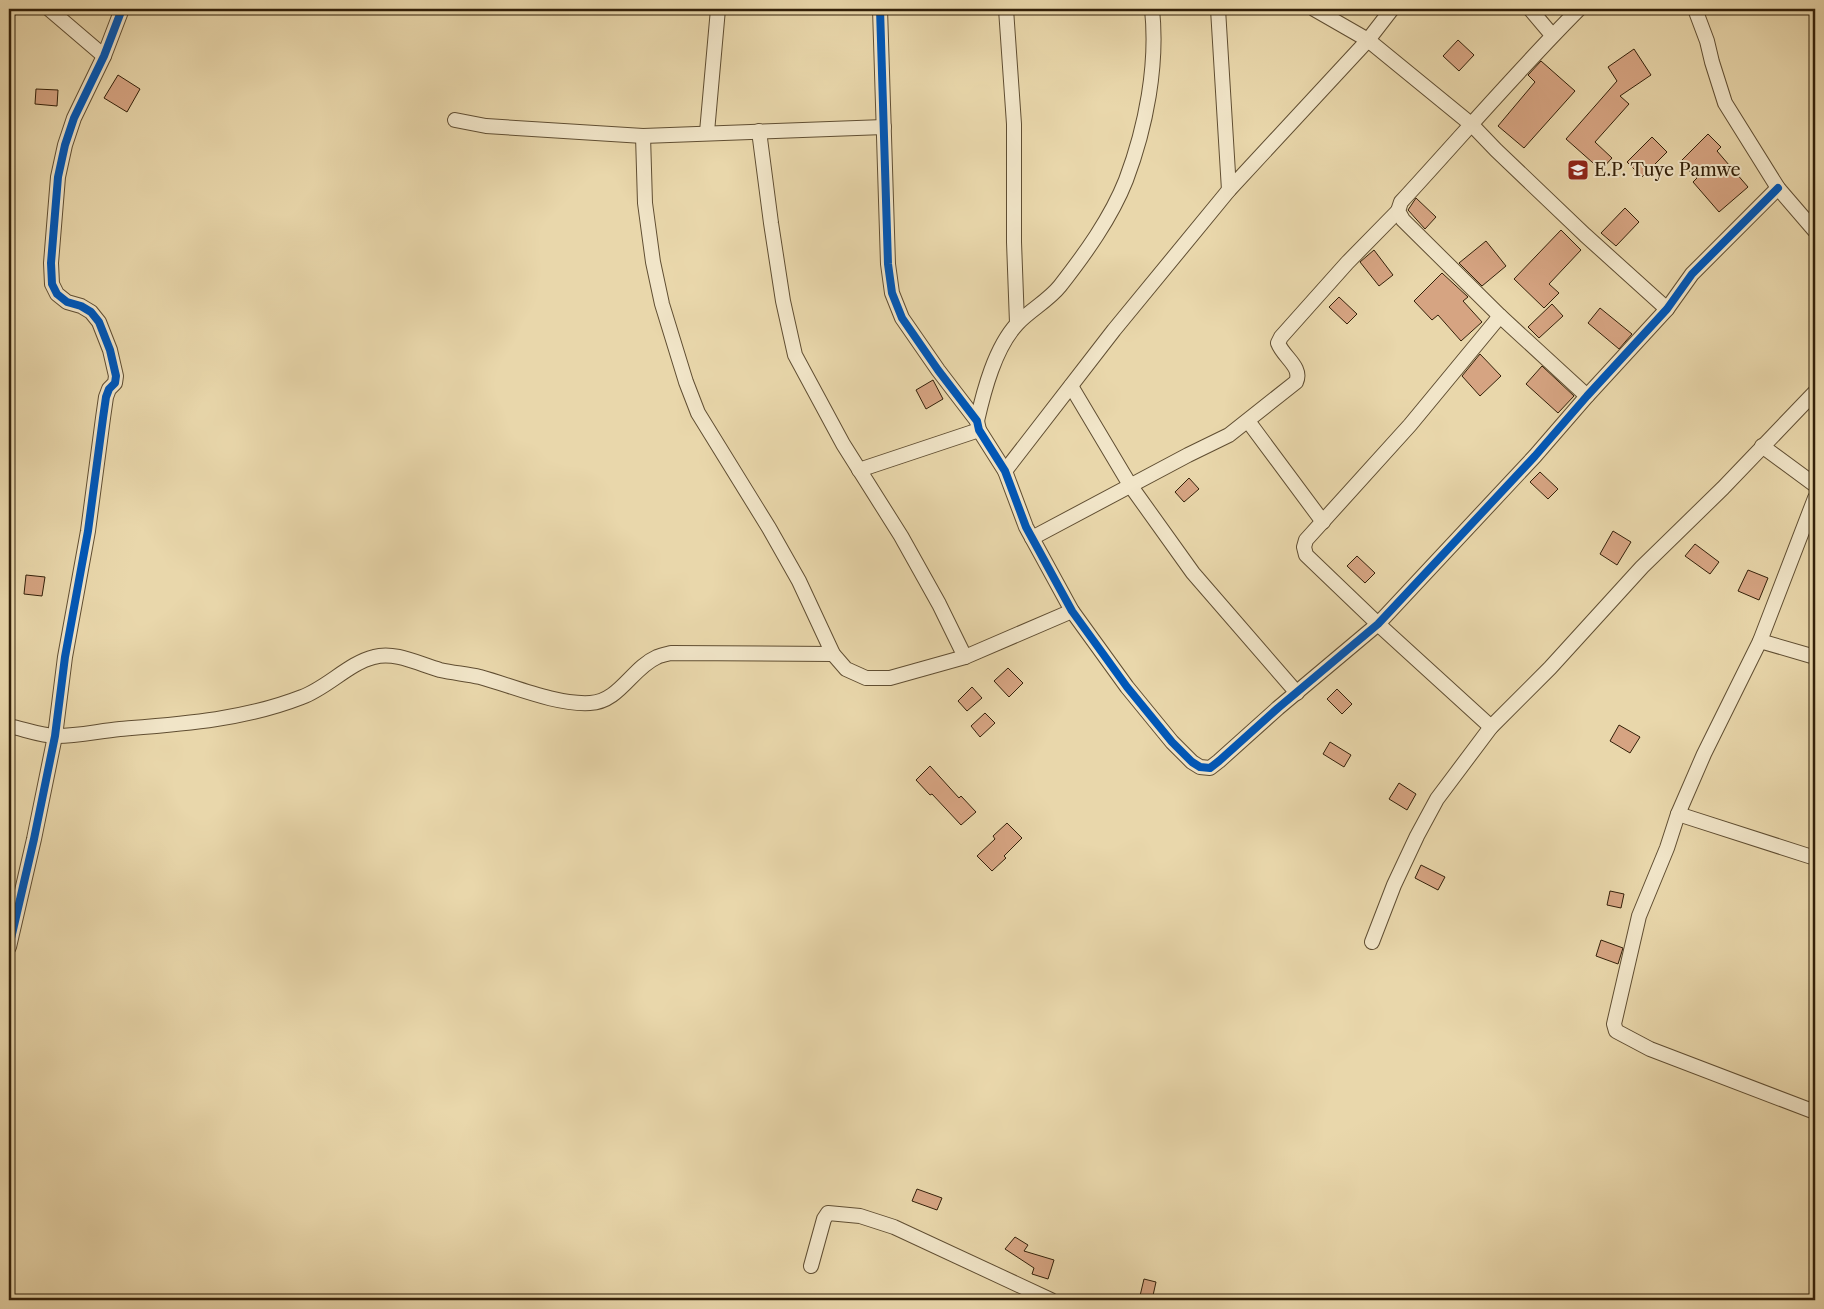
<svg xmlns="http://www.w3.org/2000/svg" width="1824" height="1309" viewBox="0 0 1824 1309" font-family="'Libre Caslon Text',serif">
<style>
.building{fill:#d6a482;stroke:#332009}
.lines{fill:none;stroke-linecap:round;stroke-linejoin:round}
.minor-casing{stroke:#604e32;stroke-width:16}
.minor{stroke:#f1e5c8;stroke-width:14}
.cycleway-casing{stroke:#f1e5c8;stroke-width:11}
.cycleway{stroke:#0057b8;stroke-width:8}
.labels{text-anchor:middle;stroke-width:4;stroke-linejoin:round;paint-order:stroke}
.poi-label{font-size:18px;fill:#332009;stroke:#f1e5c8;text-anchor:start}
</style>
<rect width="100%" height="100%" fill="#e9d7ab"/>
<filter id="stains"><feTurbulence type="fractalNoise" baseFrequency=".004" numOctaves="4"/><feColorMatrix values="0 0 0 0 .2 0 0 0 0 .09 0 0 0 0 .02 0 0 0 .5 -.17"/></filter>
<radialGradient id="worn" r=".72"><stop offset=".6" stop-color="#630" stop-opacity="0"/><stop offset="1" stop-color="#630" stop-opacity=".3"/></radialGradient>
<g class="building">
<path d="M1458 40 1474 55 1459 71 1443 56Z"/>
<path d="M1634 49 1651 75 1620 96 1629 104 1595 142 1612 158 1601 170 1566 139 1617 81 1608 67Z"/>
<path d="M1541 61 1575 91 1524 148 1498 126 1535 82 1528 75Z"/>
<path d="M118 75 140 89 127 112 104 98Z"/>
<path d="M36 89 58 90 57 106 35 104Z"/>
<path d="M1708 134 1721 147 1717 151 1748 187 1719 212 1693 182 1697 178 1680 162Z"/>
<path d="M1652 137 1667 152 1642 177 1627 162Z"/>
<path d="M1416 198 1436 217 1425 229 1408 210Z"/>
<path d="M1625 208 1639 222 1616 246 1601 233Z"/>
<path d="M1561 230 1581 250 1549 284 1559 293 1544 308 1514 279Z"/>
<path d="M1486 241 1506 266 1482 286 1459 263Z"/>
<path d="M1374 250 1393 275 1379 286 1360 262Z"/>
<path d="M1442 273 1468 297 1463 301 1482 322 1461 341 1438 315 1432 320 1414 301Z"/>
<path d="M1339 297 1357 314 1347 324 1329 307Z"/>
<path d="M1552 304 1563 316 1539 338 1528 327Z"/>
<path d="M1600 308 1632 334 1619 349 1588 323Z"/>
<path d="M1480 354 1501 376 1480 396 1462 376Z"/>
<path d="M1542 366 1574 396 1558 413 1526 384Z"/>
<path d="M933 380 943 399 926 409 916 390Z"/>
<path d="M1540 472 1558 489 1548 499 1530 482Z"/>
<path d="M1189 478 1199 489 1184 502 1175 492Z"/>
<path d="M1613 531 1631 542 1617 565 1600 554Z"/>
<path d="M1695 544 1719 562 1710 574 1685 556Z"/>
<path d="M1357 556 1375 573 1365 583 1347 566Z"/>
<path d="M1748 570 1768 578 1759 600 1738 591Z"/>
<path d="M26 575 45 577 42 596 24 594Z"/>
<path d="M1008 668 1023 683 1009 697 994 681Z"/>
<path d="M972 687 982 698 967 711 958 701Z"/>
<path d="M1337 689 1352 704 1342 714 1327 699Z"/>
<path d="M985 713 995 723 980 737 971 726Z"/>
<path d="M1619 725 1640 737 1630 753 1610 741Z"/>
<path d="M1330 742 1351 755 1344 767 1323 754Z"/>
<path d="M930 766 959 798 961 796 976 812 961 825 932 794 930 795 916 780Z"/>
<path d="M1399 783 1416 794 1407 810 1389 799Z"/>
<path d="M1007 823 1022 838 1004 856 1006 858 992 871 977 856 995 839 993 836Z"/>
<path d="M1421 865 1445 877 1438 890 1415 878Z"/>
<path d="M1610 891 1624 894 1621 908 1607 905Z"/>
<path d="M1601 940 1623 948 1618 964 1596 956Z"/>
<path d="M917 1189 942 1198 937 1210 912 1201Z"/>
<path d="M1015 1237 1028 1245 1024 1251 1054 1260 1048 1279 1032 1274 1034 1268 1005 1249Z"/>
<path d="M1144 1279 1156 1282 1152 1300H1139Z"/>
</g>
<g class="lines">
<g class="minor-casing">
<g id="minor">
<path d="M49 9 104 56"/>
<path d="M880 9 888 264 892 293 902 318 938 370 977 421 979 430 1005 471 1026 527 1072 611 1127 687 1172 742 1192 762 1200 767 1210 768 1219 761 1278 708 1378 624 1535 456 1587 396 1667 309 1692 274 1778 188"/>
<path d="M1006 9 1014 124V242L1017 323"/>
<path d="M1218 9 1229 190"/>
<path d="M1314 9 1368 40 1472 125 1496 150 1585 235 1667 309"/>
<path d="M1530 9 1552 35"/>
<path d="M1579 9C1517 71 1460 138 1401 202L1398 211 1403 220 1500 316 1587 396"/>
<path d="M1695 9 1707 41 1712 62 1725 103 1778 188 1815 231"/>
<path d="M9 11 10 9"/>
<path d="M455 120 486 126 643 136 884 127"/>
<path d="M759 131 771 223 783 301 795 355 843 444 901 536 939 604 965 657"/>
<path d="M707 132 718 9"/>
<path d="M643 136 645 203 653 262 662 304 686 382 698 413 769 528 799 581 833 654 846 669 866 678H890L965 657 1072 611"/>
<path d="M1071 386 1130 485 1193 573 1297 693"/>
<path d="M977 421C984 390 995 348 1017 324 1030 310 1048 301 1060 286 1085 254 1111 218 1126 180 1146 127 1158 65 1152 9"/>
<path d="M1248 421 1323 522"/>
<path d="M1762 446 1815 485"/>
<path d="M859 470 979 430"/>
<path d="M1005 471 1114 330 1229 190 1368 40 1392 9"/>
<path d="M1815 498 1760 641 1704 754 1678 814 1667 848 1639 916 1614 1024 1616 1031 1650 1049 1815 1112"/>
<path d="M1032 538 1188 455 1229 435 1296 382C1303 367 1283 357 1278 343L1281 337 1347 263 1398 211"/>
<path d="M1760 641 1815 657"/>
<path d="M9 726C24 729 41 736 57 736 78 736 99 731 120 729 182 724 243 720 302 697 327 688 349 663 374 657 395 651 419 664 440 670 453 673 467 674 480 677 513 686 556 705 590 703 619 702 632 668 657 657 661 655 667 654 671 653L833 654"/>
<path d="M1491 727 1378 624 1306 555 1304 547 1306 540 1410 425 1500 316"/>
<path d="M1678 814 1815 858"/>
<path d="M1372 942 1394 885 1417 836 1437 799 1491 727 1550 668 1642 567 1723 488 1815 392"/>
<path d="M9 947 34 839 55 736 65 657 88 531 103 418 106 397 109 389 115 383 116 376 110 350 99 322 91 312 81 306 67 302 57 294 52 284 51 263 58 177 65 145 74 118 104 56 122 9"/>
<path d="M811 1266 824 1219 828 1213 860 1216 894 1227 1051 1300"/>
</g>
</g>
<use href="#minor" class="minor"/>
<g class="cycleway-casing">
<g id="cycleway">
<path d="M880 9 888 264 892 293 902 318 938 370 977 421 979 430 1005 471 1026 527 1072 611 1127 687 1172 742 1192 762 1200 767 1210 768 1219 761 1278 708 1378 624 1535 456 1587 396 1667 309 1692 274 1778 188"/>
<path d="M9 947 34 839 55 736 65 657 88 531 103 418 106 397 109 389 115 383 116 376 110 350 99 322 91 312 81 306 67 302 57 294 52 284 51 263 58 177 65 145 74 118 104 56 122 9"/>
</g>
</g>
<use href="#cycleway" class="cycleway"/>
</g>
<defs>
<g id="school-square" transform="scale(1.125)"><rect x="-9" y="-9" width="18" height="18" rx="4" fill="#8f2418" stroke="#f1e5c8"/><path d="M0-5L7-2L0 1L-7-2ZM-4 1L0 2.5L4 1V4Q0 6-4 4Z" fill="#fff"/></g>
</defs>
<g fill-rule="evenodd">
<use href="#school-square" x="1578" y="170"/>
</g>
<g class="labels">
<g class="poi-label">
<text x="1594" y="176">E.P. Tuye Pamwe</text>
</g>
</g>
<rect width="1824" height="1309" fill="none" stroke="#e9d7ab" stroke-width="30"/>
<rect x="10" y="10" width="1804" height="1289" fill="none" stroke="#332009" stroke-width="2.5"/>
<rect x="15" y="15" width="1794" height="1279" fill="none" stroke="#332009"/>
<rect width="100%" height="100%" filter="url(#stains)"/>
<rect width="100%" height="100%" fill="url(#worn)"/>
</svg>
